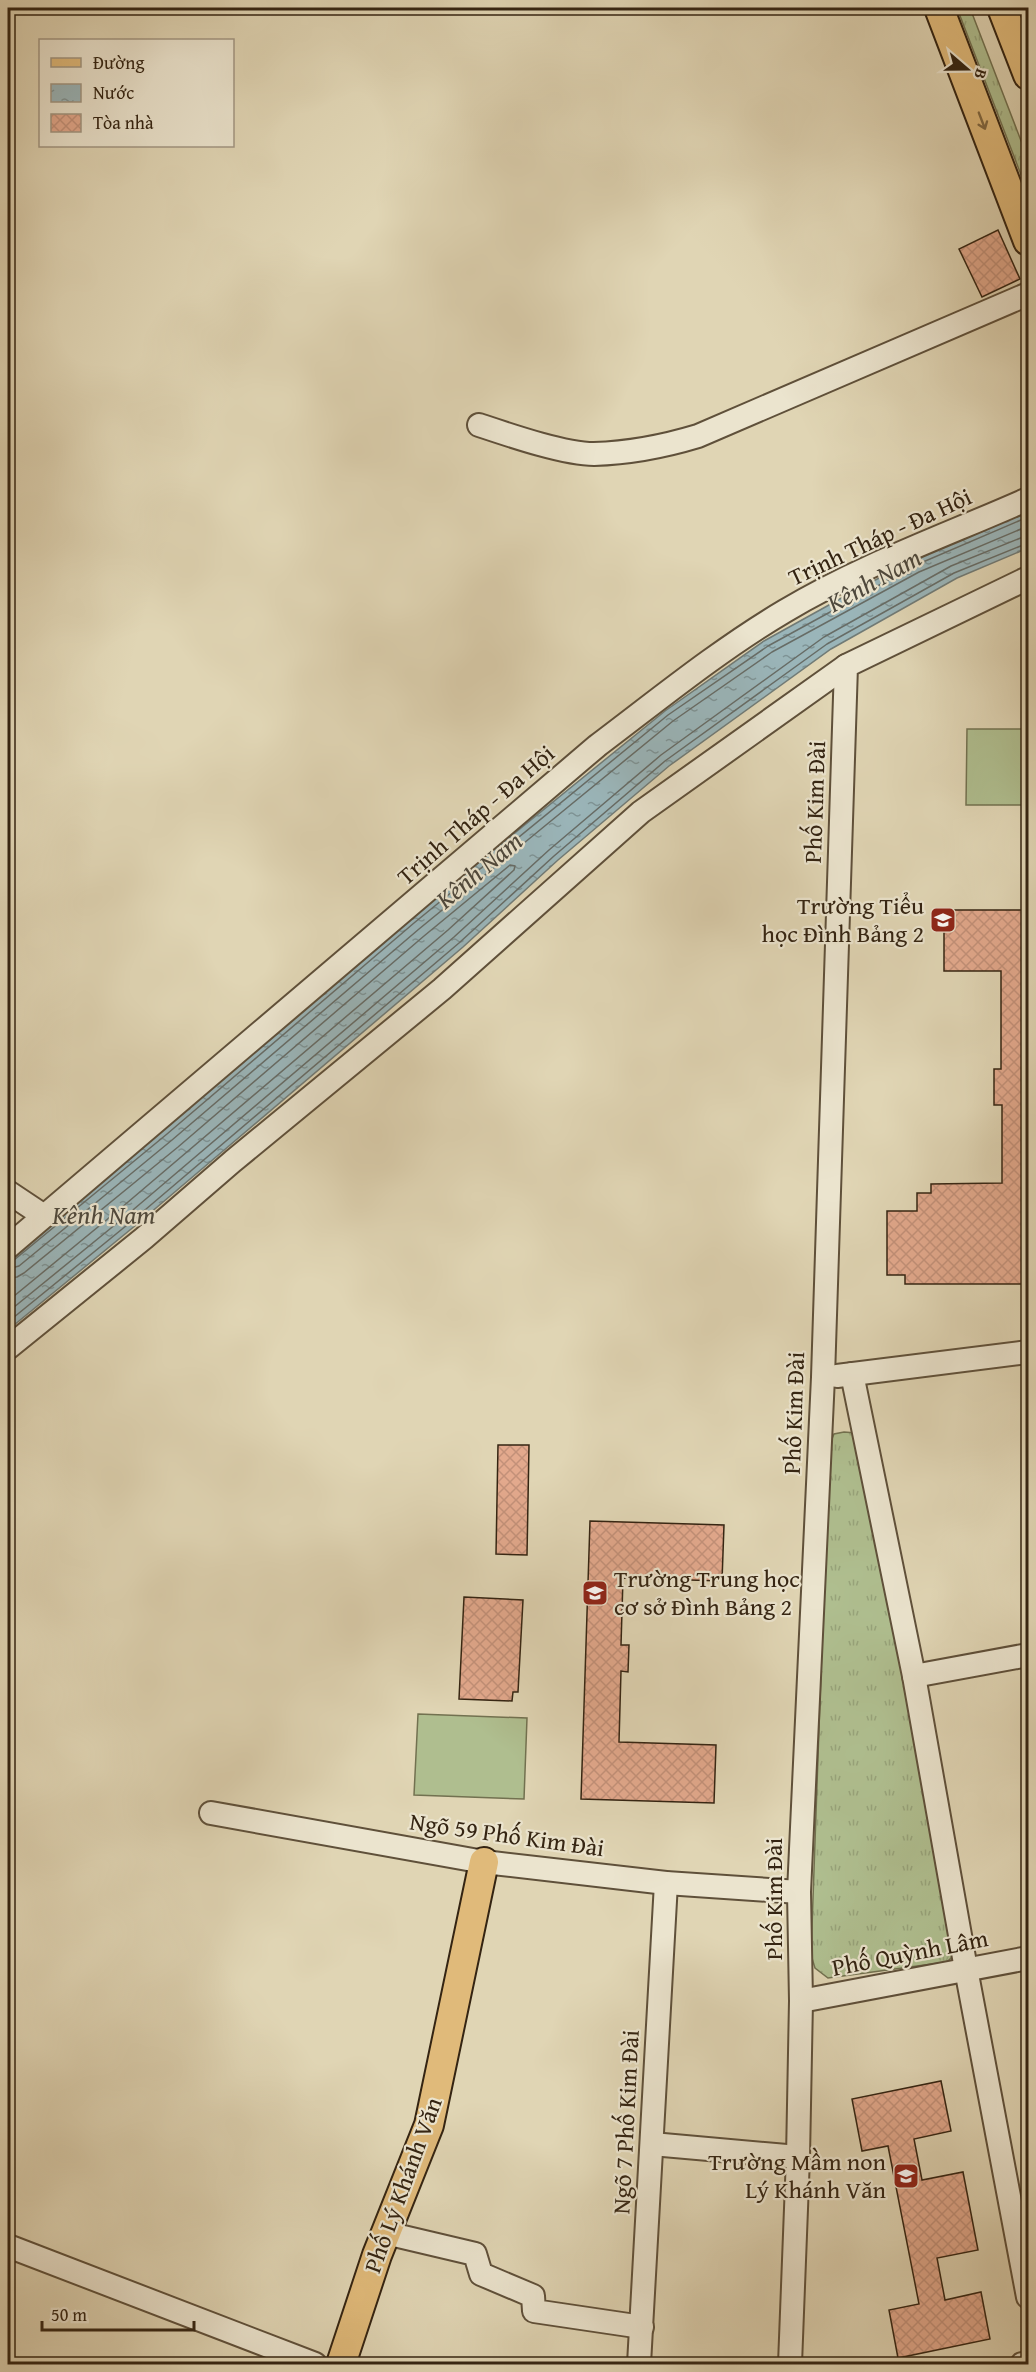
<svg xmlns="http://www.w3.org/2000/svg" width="1036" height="2372" viewBox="0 0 1036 2372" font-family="'Gentium Book Plus',serif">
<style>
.grass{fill:url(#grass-tufts);stroke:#727150;stroke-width:1.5}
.pitch{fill:#afbe8f;stroke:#727150;stroke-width:1.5}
.water{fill:url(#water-ripples);stroke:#717b76;stroke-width:1.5}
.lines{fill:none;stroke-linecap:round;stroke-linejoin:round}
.shore{stroke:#676c66;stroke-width:1.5}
.building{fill:url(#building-cross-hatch);stroke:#342412;stroke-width:1.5}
.minor-casing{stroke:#5f503a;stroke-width:26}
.major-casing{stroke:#342412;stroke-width:32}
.minor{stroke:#ebe4ce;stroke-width:22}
.major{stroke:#e0ba7a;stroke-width:28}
.oneway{stroke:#816841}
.labels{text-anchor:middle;stroke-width:4.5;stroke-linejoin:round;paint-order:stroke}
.street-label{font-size:24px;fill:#342412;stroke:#ebe4ce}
.poi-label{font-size:24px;fill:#342412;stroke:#ebe4ce;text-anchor:end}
.water-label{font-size:26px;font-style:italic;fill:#4e483c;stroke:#ebe4ce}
</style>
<defs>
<pattern id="grass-tufts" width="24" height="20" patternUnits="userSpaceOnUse" patternTransform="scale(1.5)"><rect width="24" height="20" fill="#afbe8f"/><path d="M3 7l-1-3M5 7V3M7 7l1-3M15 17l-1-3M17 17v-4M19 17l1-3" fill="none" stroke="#97a37a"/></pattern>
<pattern id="water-ripples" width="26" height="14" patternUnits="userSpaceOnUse" patternTransform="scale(1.5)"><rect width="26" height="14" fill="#9ab5b9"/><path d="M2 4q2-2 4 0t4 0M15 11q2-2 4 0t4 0" fill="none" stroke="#7e9395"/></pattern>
<pattern id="building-cross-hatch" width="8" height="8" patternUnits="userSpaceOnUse" patternTransform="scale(1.5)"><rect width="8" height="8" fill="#e3a98d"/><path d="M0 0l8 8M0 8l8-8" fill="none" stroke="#c39179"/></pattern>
</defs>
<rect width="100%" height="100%" fill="#e0d5b4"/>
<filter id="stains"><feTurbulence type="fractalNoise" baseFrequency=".00333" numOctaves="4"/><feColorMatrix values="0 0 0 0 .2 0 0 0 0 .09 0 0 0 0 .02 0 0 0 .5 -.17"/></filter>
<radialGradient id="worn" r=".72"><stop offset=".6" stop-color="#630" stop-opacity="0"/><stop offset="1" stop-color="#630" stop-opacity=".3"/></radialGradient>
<g class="grass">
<path d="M957 8H970L1028 159V193Z"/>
<path d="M844 1432 856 1433 861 1441 954 1948 952 1957 947 1962 828 1978 815 1968 811 1955 829 1446 834 1434Z"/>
</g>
<g class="pitch">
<path d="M967 729H1028V805H966Z"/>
<path d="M418 1714 527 1718 524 1799 414 1795Z"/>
</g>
<path class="water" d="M1028 511V548L957 578 831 649 669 766 558 860 463 947 136 1225 8 1330V1257L163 1130 410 918 665 711 764 641 847 595 913 560Z"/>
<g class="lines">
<g class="shore">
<path d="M8 1261 14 1260 167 1134 414 923 668 715 768 646 916 565 1028 517"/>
<path d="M8 1269 19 1266 172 1140 419 929 673 721 772 652 919 572 1028 526"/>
<path d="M8 1278 17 1277 24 1273 178 1147 424 936 510 865 515 866 514 870 448 930 121 1208 8 1301"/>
<path d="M8 1312 127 1215 454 937 549 850 661 755 824 637 951 566 1028 535"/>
<path d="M8 1322 132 1221 459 943 554 856 665 761 827 644 954 573 1028 543"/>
</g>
</g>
<g class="building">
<path d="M998 230 1020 279 982 297 959 249Z"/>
<path d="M944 910H1028V1284H905V1275H887V1211H917V1193H931V1184L1002 1183V1105H994V1069H1001V971H944Z"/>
<path d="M498 1445H529L527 1555 496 1554Z"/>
<path d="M590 1521 724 1525 722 1581 623 1578 621 1645H629L628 1672 621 1671 619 1742 716 1745 714 1803 581 1799Z"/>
<path d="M464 1597 523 1600 518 1692H513L512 1701 459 1699Z"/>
<path d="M941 2081 951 2131 914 2139 922 2180 963 2172 978 2250 937 2258 945 2300 981 2292 990 2339 898 2358 889 2310 919 2304 888 2146 862 2151 852 2099Z"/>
</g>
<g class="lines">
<g class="minor-casing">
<g id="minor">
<path d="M479 425C509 435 564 454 594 454 629 453 665 446 698 436L1028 294"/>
<path d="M8 1192 44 1216"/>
<path d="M8 1247 597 746C658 700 719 650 785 611 862 565 947 535 1028 499"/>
<path d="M8 1348 144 1238 233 1161 442 989 641 812 846 666"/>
<path d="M852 1374 914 1676 966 1969 1028 2297"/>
<path d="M837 1376 1028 1352"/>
<path d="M914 1676 1028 1655"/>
<path d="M211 1813 484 1862 666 1883 799 1892"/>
<path d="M801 2001 1028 1958"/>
<path d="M652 2144 798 2157"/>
<path d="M386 2233 475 2254 481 2274 533 2296 534 2311 642 2327"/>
<path d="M8 2246 315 2364"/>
<path d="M639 2364 666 1883"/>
<path d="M790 2364 798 2157 801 2001 799 1892 823 1377 846 666 1028 578"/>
<path d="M1022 2364 1028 2363"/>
</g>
</g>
<g class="major-casing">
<g id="major">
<path d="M939 8 1028 241"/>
<path d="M1002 8 1028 75"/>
<path d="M341 2364 377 2255 429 2125 484 1862"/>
</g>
</g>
<use href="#minor" class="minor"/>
<use href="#major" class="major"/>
</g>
<defs><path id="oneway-shaft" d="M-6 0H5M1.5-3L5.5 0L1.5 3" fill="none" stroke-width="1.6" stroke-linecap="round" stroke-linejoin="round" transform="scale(1.5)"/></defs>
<use class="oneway" href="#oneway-shaft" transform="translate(982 121) rotate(69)"/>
<defs>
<g id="school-square" transform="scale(1.35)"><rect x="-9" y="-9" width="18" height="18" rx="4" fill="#8f2418" stroke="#ebe4ce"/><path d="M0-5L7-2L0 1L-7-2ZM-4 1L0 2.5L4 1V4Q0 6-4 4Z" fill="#fff"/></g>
</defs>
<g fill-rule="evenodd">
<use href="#school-square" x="943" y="920"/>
<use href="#school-square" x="595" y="1593"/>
<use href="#school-square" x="906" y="2176"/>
</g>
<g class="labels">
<g class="street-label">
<text transform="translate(880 537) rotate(-25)" y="8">Trịnh Tháp - Đa Hội</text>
<text transform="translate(815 802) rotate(-88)" y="8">Phố Kim Đài</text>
<text transform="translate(476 815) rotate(-41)" y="8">Trịnh Tháp - Đa Hội</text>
<text transform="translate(794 1413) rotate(-88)" y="8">Phố Kim Đài</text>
<text transform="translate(507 1835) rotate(8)" y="8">Ngõ 59 Phố Kim Đài</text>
<text transform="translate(774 1899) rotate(-90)" y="8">Phố Kim Đài</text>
<text transform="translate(910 1953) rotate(-11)" y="8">Phố Quỳnh Lâm</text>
<text transform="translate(626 2122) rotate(-87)" y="8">Ngõ 7 Phố Kim Đài</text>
<text transform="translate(403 2185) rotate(-70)" y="8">Phố Lý Khánh Văn</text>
</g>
<g class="poi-label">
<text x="924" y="914">Trường Tiểu<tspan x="924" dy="28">học Đình Bảng 2</tspan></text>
<text x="614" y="1587" text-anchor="start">Trường Trung học<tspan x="614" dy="28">cơ sở Đình Bảng 2</tspan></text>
<text x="886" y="2170">Trường Mầm non<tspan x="886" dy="28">Lý Khánh Văn</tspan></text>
</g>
<g class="water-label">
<text transform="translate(874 580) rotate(-29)" y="9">Kênh Nam</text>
<text transform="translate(479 870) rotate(-40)" y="9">Kênh Nam</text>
<text x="104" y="1224">Kênh Nam</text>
</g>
</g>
<rect width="1036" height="2372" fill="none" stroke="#e0d5b4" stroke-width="30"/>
<rect x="9" y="9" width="1018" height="2354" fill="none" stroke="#342412" stroke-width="3"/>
<rect x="15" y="15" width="1006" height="2342" fill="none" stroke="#342412" stroke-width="1.5"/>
<rect x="39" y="39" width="195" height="108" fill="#ebe4ce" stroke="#a29783" stroke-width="1.5"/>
<rect x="51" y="58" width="30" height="9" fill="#e0ba7a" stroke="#a29783" stroke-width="1.5"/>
<text x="93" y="69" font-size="18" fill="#342412">Đường</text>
<rect x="51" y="84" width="30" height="18" fill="url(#water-ripples)" stroke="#a29783" stroke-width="1.5"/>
<text x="93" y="99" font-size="18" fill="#342412">Nước</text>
<rect x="51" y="114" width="30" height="18" fill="url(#building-cross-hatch)" stroke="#a29783" stroke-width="1.5"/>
<text x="93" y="129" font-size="18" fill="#342412">Tòa nhà</text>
<g transform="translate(967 69) rotate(110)" stroke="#ebe4ce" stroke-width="4.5" paint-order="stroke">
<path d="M0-4.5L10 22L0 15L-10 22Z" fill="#342412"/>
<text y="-9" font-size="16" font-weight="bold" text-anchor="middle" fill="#342412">B</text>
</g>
<path d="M42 2321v9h152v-9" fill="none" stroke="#342412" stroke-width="3"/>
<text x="51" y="2321" font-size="18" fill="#342412" stroke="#ebe4ce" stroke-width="4.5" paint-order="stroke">50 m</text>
<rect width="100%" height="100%" filter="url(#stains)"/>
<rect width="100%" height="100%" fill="url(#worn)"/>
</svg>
